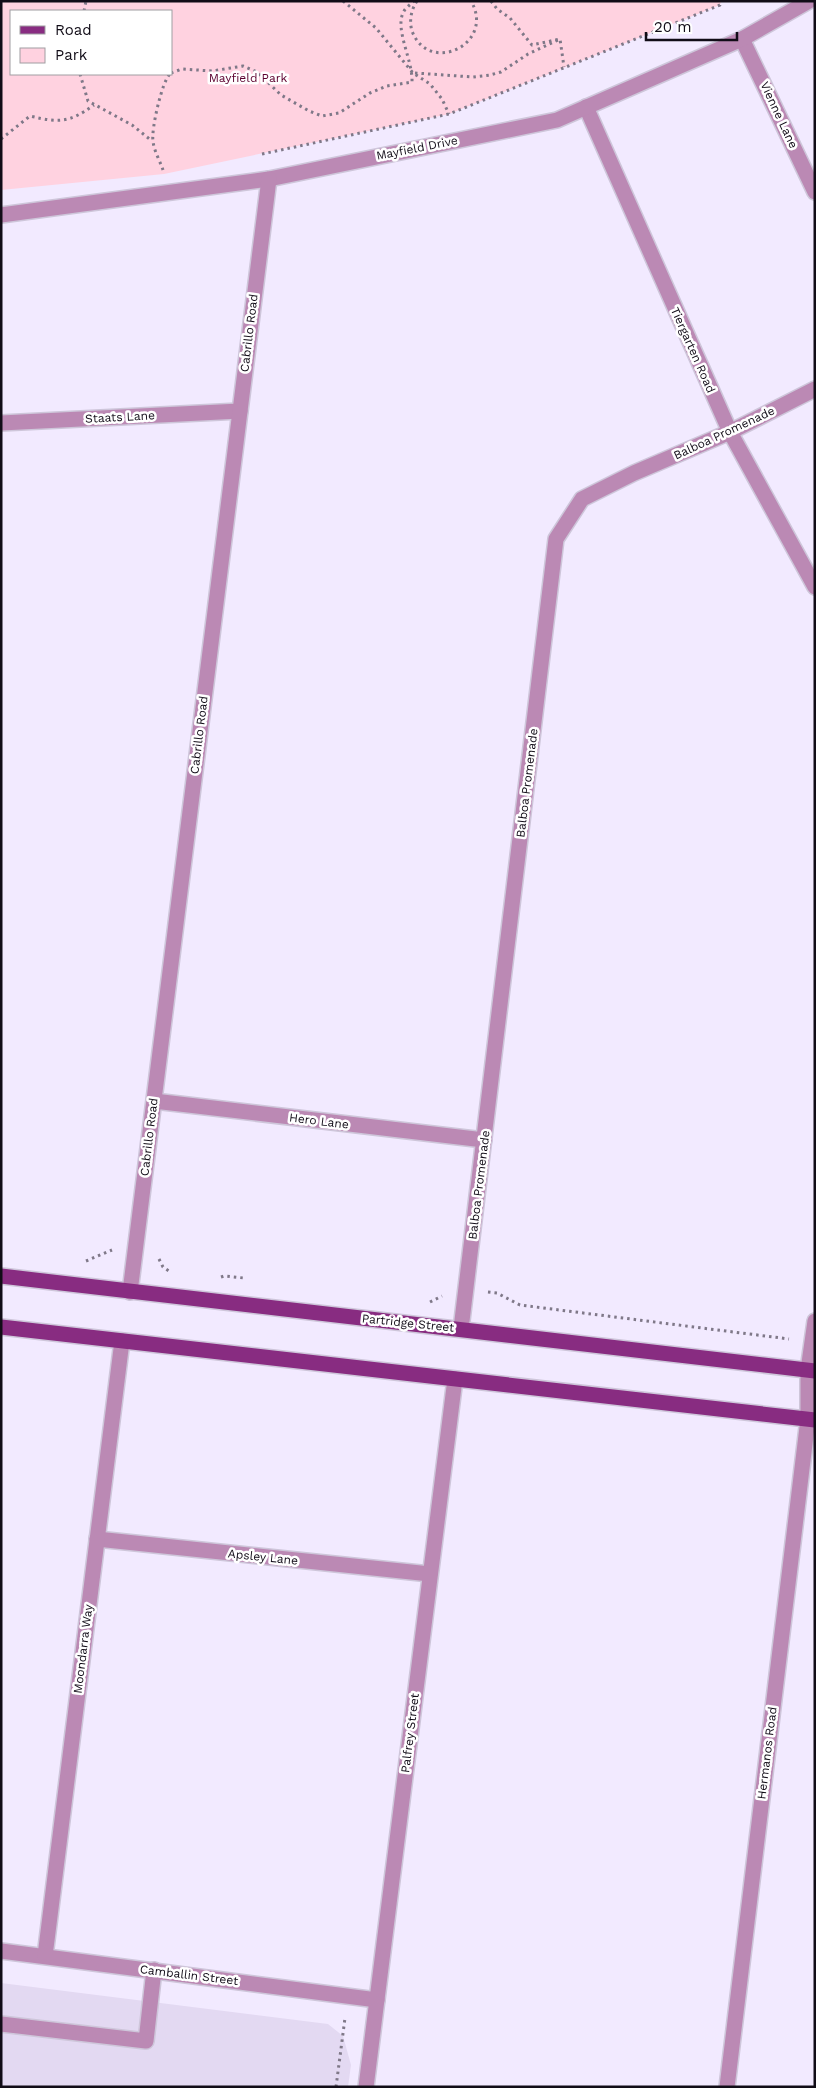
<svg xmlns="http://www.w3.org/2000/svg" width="816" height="2088" viewBox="0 0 816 2088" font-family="'Work Sans',sans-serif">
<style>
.built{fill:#e3d9f2}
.green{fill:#ffd2e0;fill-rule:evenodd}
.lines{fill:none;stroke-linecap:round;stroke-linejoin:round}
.minor-casing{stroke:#cec6da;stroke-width:18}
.major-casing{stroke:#cec6da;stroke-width:18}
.path{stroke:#7f7888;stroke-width:3;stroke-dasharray:2.5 4;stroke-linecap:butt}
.minor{stroke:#bb89b4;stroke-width:15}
.major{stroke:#882c81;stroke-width:15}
.labels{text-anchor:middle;stroke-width:5;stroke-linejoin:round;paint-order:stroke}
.park-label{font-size:12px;fill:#5c002f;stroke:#fff}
.street-label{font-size:12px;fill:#110c17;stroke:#fff}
</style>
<rect width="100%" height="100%" fill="#f2eaff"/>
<path class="built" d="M1 1983 328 2024 343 2036 351 2065 348 2087H1Z"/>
<path class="green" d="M1 1H721L720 5 449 114 164 174 1 190ZM11 11H171V74H11Z"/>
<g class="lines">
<g class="minor-casing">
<g id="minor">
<path d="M742 39 815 192"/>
<path d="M586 107 730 432 815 587"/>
<path d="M1 215 269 179 557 120 742 39 809 1"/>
<path d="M1 423 240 411"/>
<path d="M154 1101 484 1140"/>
<path d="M130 1292 269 179"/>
<path d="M461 1329 556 539 582 499 634 473 730 432 815 389"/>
<path d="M97 1539 430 1574"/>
<path d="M1 1951 377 2000"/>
<path d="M45 1956 122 1341"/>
<path d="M1 2024 146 2041 154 1970"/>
<path d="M366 2087 455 1379"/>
<path d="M727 2087 808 1419V1370L815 1321"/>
</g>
</g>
<g class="major-casing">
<g id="major">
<path d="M1 1276 815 1371"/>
<path d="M1 1327 815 1420"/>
</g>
</g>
<g class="path">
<path d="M343 1 376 28 413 73 430 84 442 99 449 114"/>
<path d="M417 1C411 10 409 21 412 31 429 76 496 44 471 1"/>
<path d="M491 1 497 9 510 18 532 45 560 39 564 67"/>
<path d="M84 11 86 1"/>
<path d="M171 73 182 69 212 71 243 66 257 72 281 95 309 111 322 116 339 113 370 93 387 86 412 82C413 61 395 30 403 13 405 8 410 5 414 1"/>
<path d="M415 73 473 77 490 75 501 72 528 54 560 39"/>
<path d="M80 74 88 101 132 125 152 141"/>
<path d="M1 139 30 116C59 123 69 123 94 105"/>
<path d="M262 154 449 114 720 5 721 1"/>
<path d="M163 170C160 161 154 151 153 141 151 130 162 81 170 74"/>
<path d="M159 1259 163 1267 169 1271"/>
<path d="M86 1261 112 1250"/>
<path d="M221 1277 224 1276 244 1278"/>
<path d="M488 1292 497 1293 520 1305 789 1339"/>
<path d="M430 1302 442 1296"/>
<path d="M336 2087 345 2018"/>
</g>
<use href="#minor" class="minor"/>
<use href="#major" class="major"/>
</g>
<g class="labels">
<g class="park-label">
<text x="248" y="82">Mayfield Park</text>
</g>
<g class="street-label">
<text transform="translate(779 115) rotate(65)" y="4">Vienne Lane</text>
<text transform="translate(417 148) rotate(-11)" y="4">Mayfield Drive</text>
<text transform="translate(249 333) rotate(-83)" y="4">Cabrillo Road</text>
<text transform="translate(693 350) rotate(66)" y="4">Tiergarten Road</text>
<text transform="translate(120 417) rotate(-3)" y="4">Staats Lane</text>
<text transform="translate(724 433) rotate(-25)" y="4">Balboa Promenade</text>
<text transform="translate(199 735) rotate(-83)" y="4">Cabrillo Road</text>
<text transform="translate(527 783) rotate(-83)" y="4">Balboa Promenade</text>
<text transform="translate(319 1121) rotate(7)" y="4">Hero Lane</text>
<text transform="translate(149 1137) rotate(-83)" y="4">Cabrillo Road</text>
<text transform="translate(479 1185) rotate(-83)" y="4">Balboa Promenade</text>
<text transform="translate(408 1323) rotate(6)" y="4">Partridge Street</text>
<text transform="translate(263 1557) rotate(6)" y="4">Apsley Lane</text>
<text transform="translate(83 1649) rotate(-83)" y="4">Moondarra Way</text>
<text transform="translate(410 1733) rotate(-83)" y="4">Palfrey Street</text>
<text transform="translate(767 1753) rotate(-83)" y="4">Hermanos Road</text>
<text transform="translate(189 1975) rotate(7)" y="4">Camballin Street</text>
</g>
</g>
<rect width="816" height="2088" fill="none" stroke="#110c17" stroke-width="5"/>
<rect x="10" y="10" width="162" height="65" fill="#ffffff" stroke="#a09ea2"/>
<rect x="20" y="26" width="25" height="8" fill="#882c81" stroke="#a09ea2"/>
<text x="55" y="35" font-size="15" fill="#110c17">Road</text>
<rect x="20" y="48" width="25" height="15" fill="#ffd2e0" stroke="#a09ea2"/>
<text x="55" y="60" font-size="15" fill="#110c17">Park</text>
<path d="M646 32v8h91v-8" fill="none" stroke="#110c17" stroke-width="2.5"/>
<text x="654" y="32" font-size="15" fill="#110c17" stroke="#ffffff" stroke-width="4" paint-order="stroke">20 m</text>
</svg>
